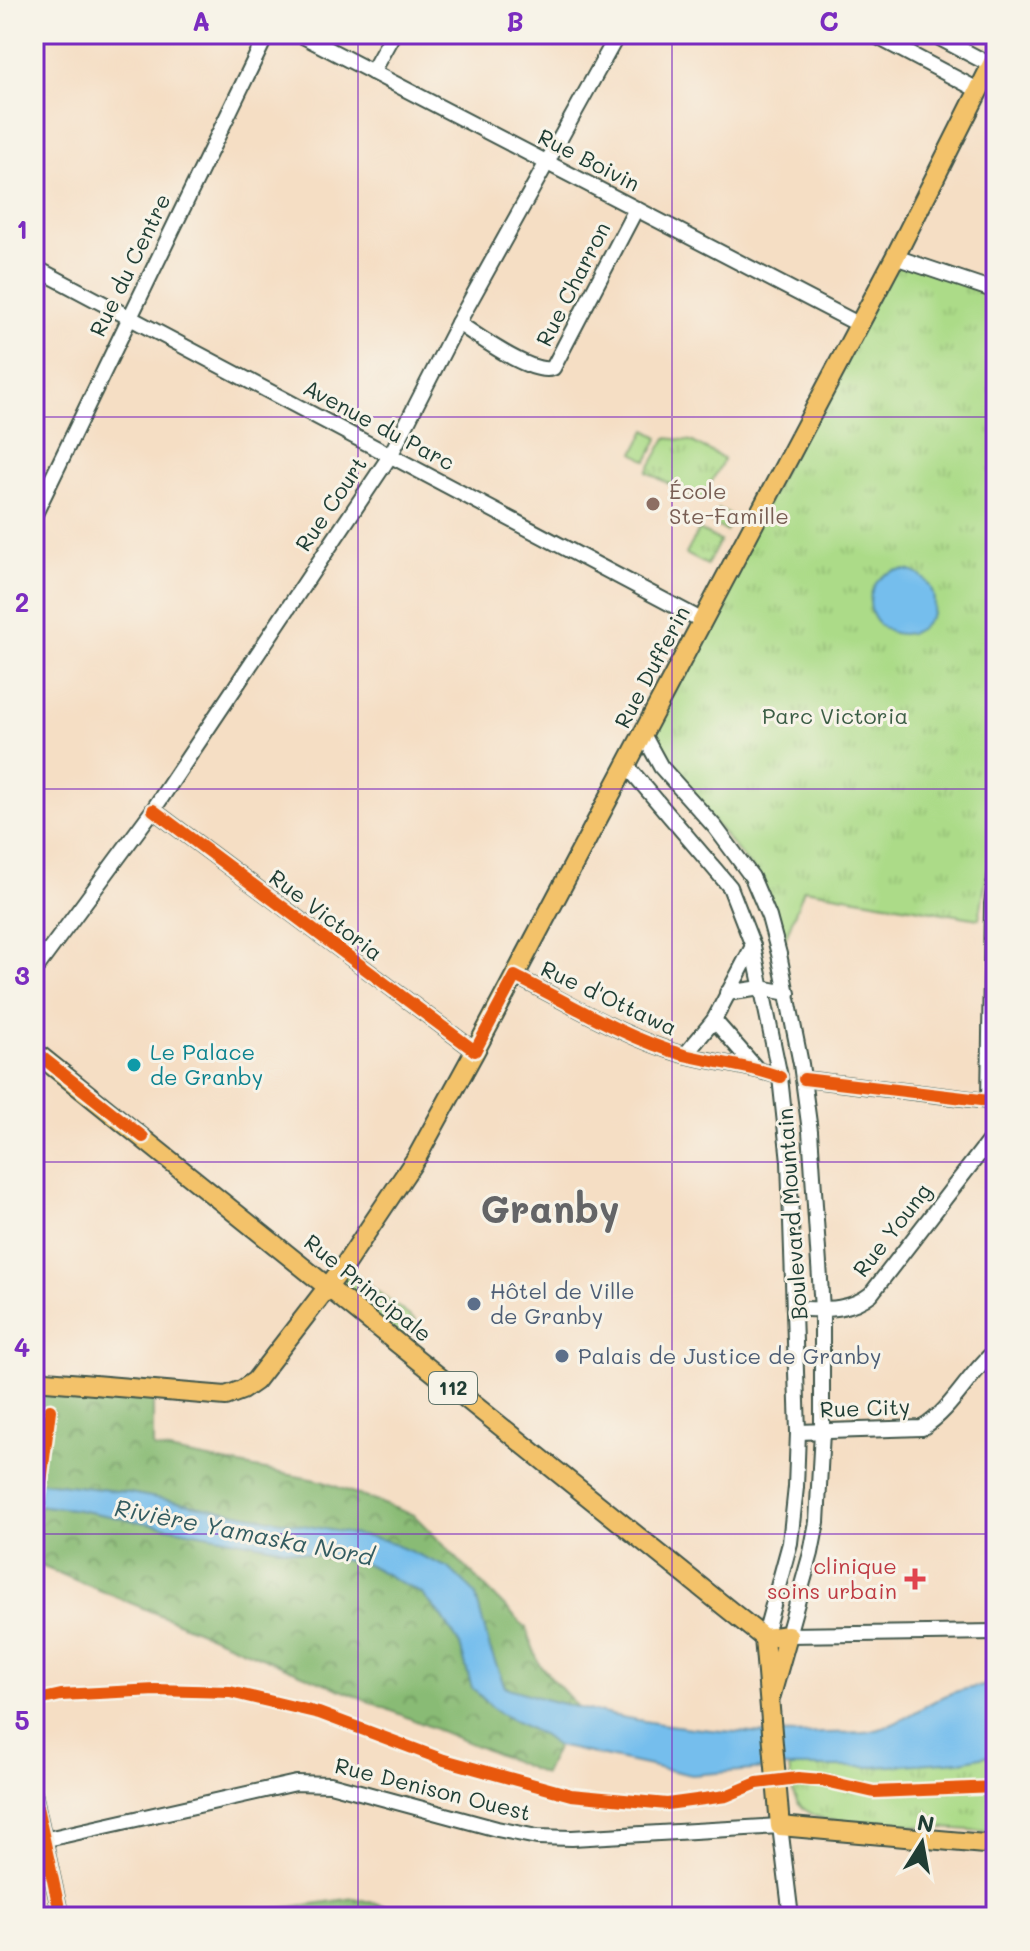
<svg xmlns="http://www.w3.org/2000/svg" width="1030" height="1951" viewBox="0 0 1030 1951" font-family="Mali,sans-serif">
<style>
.grass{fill:#acdb88;stroke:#668c5e;stroke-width:2}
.forest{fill:url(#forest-crowns);stroke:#547c54;stroke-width:2}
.park{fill:url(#park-tufts);stroke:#668c5e;stroke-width:2}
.water{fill:#75beed;stroke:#4a7e90;stroke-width:2}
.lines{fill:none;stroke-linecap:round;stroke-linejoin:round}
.minor-casing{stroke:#3f554a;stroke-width:18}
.major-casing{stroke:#3f554a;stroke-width:22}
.minor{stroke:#fff;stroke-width:14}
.major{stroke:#f3c26a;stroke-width:18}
.cycleway-casing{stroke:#f7f3e8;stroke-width:17}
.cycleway{stroke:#e8590c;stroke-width:12}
.grid{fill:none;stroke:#7b2cbf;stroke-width:2;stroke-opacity:0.55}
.education-dot{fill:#8d6e63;stroke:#f7f3e8;stroke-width:3}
.culture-dot{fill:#0f9aa8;stroke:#f7f3e8;stroke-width:3}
.service-dot{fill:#5c6f8a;stroke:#f7f3e8;stroke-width:3}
.health-dot{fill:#e0444e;stroke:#f7f3e8;stroke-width:3}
.labels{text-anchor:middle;stroke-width:6;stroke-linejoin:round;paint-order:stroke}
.shield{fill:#f7f3e8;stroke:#60746a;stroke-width:2}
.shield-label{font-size:20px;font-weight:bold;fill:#1f3d34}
.street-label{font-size:22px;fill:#1f3d34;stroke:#f7f3e8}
.education-label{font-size:22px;fill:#785e54;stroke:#f7f3e8;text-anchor:start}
.park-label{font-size:22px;fill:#3b5d45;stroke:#f7f3e8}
.culture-label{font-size:22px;fill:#0d838f;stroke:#f7f3e8;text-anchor:start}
.service-label{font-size:22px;fill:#4e5e75;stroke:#f7f3e8;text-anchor:start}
.health-label{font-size:22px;fill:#be3a42;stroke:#f7f3e8;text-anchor:end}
.water-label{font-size:24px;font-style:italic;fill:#345d62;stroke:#f7f3e8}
.town-label{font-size:38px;font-weight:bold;fill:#646567;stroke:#f7f3e8}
.neatline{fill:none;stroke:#7b2cbf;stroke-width:3}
.grid-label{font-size:26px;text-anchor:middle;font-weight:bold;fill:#7b2cbf}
</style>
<defs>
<pattern id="forest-crowns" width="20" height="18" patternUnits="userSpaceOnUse" patternTransform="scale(2)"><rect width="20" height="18" fill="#89bb74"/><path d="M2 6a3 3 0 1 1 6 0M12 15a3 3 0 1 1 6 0" fill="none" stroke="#6f9960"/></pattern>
<pattern id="park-tufts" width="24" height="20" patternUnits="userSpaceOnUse" patternTransform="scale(2)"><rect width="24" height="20" fill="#acdb88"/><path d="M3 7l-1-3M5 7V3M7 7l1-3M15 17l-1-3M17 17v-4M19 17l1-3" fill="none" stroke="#94bd76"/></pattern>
</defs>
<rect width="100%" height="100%" fill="#f7f3e8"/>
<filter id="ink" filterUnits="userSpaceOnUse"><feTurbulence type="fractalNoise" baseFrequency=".0125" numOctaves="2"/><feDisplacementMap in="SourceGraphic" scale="16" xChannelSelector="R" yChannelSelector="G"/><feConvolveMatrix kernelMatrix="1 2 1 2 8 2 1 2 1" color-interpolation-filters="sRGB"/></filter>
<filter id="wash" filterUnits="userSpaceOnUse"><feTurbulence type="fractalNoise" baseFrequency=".006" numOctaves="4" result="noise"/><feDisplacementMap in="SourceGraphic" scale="32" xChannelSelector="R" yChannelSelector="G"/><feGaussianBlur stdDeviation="1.8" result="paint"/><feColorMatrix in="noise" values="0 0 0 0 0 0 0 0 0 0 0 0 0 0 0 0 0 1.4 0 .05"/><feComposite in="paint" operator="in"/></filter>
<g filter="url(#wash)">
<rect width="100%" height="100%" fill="#f5dec4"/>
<path class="grass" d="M646 430 659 437 647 461 634 453Z"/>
<g class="forest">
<path d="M34 1380 153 1392V1448L321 1481 414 1515 526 1628 539 1664 578 1707 548 1701 505 1687 490 1649 384 1541 124 1492 34 1481Z"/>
<path d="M34 1505 73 1509 369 1565 422 1594 442 1616 460 1645 472 1688 497 1712 542 1735 557 1746 544 1774 34 1563Z"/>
<path d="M354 1898 430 1917H250L249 1913Z"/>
</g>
<g class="park">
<path d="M895 257 996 291V824L979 919 804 889 784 942 754 871 644 737Z"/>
<path d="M666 438 691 441 724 459 701 501 647 472Z"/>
<path d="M719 509 733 517 726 531 712 523Z"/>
<path d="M699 530 720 541 707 565 686 554Z"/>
<path d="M344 1266 416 1321 395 1341 328 1286Z"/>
<path d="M996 1754V1832L824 1819C793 1808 793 1798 789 1767 858 1767 927 1766 996 1754Z"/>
</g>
<g class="water">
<circle cx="902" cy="602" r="32"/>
<path d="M34 1481 124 1492 384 1540 449 1568 475 1593 490 1649 505 1687C606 1720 718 1738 823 1733 839 1732 857 1734 872 1731 901 1725 922 1705 949 1694 962 1688 981 1687 996 1683V1754L961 1761 875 1767H789L692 1775 557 1746 542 1735 497 1712 472 1688 460 1645 442 1616 422 1594 369 1565 73 1509 34 1505Z"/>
</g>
</g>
<g filter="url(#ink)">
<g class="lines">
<g class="minor-casing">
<g id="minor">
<path d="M299 34 860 325"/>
<path d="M872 34 978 90"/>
<path d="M932 34 991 65"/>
<path d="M372 72 393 34"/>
<path d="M895 257 996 291"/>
<path d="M34 267 703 621"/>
<path d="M458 323C478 336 532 376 553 368L636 209"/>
<path d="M34 516 267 34"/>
<path d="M643 734 661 767 715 827 752 877 769 917 779 954 801 1064 810 1131 822 1309V1432L817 1522 811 1553 788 1635 996 1632"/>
<path d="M627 766 730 887 753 946 780 1077 789 1161 798 1432 796 1487 790 1543 764 1638"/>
<path d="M153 810 475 1051"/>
<path d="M34 971 153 810 390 456 458 323 618 34"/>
<path d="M515 976C569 1003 625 1038 684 1055 716 1063 749 1065 780 1077"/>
<path d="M727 993 761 988 788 993"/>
<path d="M714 1020 756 1068"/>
<path d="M685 1055 714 1020 753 946"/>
<path d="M804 1079 996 1102"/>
<path d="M989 1101 992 904 996 873"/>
<path d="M796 1309C823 1309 848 1312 871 1294L996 1132"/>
<path d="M798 1432 922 1428C953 1409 968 1374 996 1350"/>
<path d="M34 1793 61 1917"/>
<path d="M34 1842 296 1783 330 1784 497 1829 537 1837 572 1838 780 1826 791 1917"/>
</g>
</g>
<g class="major-casing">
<g id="major">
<path d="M34 1051 764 1638 788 1635 771 1695"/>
<path d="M34 1380 226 1396 242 1390 255 1381 344 1266 417 1157 475 1051 895 257 996 56"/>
<path d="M764 1638 780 1826 996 1845"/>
</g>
</g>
<use href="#minor" class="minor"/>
<use href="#major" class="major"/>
<g class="cycleway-casing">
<g id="cycleway">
<path d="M153 810 475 1051 515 976C569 1003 625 1038 684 1055 716 1063 749 1065 780 1077"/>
<path d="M34 1051 143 1137"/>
<path d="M804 1079 989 1101"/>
<path d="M34 1539 50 1410"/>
<path d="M34 1701 61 1695 155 1690 230 1692 319 1713 444 1760 571 1795 667 1804 726 1796 757 1783 798 1778 821 1780 874 1792 996 1787"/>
<path d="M34 1793 61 1917"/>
</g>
</g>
<use href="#cycleway" class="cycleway"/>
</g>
</g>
<path class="grid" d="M358 34V1917M672 34V1917M34 417H996M34 789H996M34 1162H996M34 1534H996"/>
<circle class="education-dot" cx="653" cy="504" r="8"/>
<circle class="culture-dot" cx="134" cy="1065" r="8"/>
<g class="service-dot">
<circle cx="474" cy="1304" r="8"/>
<circle cx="562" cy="1356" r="8"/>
</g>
<path class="health-dot" d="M911 1567h8v8h8v8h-8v8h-8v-8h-8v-8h8z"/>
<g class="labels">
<rect class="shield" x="429" y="1372" width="48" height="32" rx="6"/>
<g class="shield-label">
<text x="453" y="1395">112</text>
</g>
<g class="street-label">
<text transform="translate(589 160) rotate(27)" y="8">Rue Boivin</text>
<text transform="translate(130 265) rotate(-64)" y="8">Rue du Centre</text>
<text transform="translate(573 284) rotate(-63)" y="8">Rue Charron</text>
<text transform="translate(379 425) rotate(28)" y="8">Avenue du Parc</text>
<text transform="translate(331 504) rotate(-56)" y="8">Rue Court</text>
<text transform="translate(652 667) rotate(-62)" y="8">Rue Dufferin</text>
<text transform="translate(326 915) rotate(37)" y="8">Rue Victoria</text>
<text transform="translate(609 998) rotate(25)" y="8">Rue d'Ottawa</text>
<text transform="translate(792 1214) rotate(-94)" y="8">Boulevard Mountain</text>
<text transform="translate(892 1230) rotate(-52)" y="8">Rue Young</text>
<text transform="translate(368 1288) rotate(39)" y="8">Rue Principale</text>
<text transform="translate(865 1408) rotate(-2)" y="8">Rue City</text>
<text transform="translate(433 1789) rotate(14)" y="8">Rue Denison Ouest</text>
</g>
<g class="education-label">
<text x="669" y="499">École<tspan x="669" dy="25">Ste-Famille</tspan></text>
</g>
<g class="park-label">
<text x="835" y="724">Parc Victoria</text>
</g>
<g class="culture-label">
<text x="150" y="1060">Le Palace<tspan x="150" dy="25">de Granby</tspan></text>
</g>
<g class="service-label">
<text x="490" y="1299">Hôtel de Ville<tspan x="490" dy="25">de Granby</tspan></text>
<text x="578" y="1364">Palais de Justice de Granby</text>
</g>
<g class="health-label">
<text x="897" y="1574">clinique<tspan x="897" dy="25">soins urbain</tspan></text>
</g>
<g class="water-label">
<text transform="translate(244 1533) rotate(11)" y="8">Rivière Yamaska Nord</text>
</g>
<g class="town-label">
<text x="550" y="1223">Granby</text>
</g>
</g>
<rect width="1030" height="1951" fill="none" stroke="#f7f3e8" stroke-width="88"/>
<g transform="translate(922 1843) rotate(11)" stroke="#f7f3e8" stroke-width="6" paint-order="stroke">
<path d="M0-6L14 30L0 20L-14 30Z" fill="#1f3d34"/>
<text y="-12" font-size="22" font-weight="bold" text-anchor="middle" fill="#1f3d34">N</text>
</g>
<rect x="44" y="44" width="942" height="1863" class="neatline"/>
<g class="grid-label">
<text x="201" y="31">A</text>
<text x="515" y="31">B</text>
<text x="829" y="31">C</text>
<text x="22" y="239">1</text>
<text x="22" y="612">2</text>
<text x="22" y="985">3</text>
<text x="22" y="1357">4</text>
<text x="22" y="1730">5</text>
</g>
</svg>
